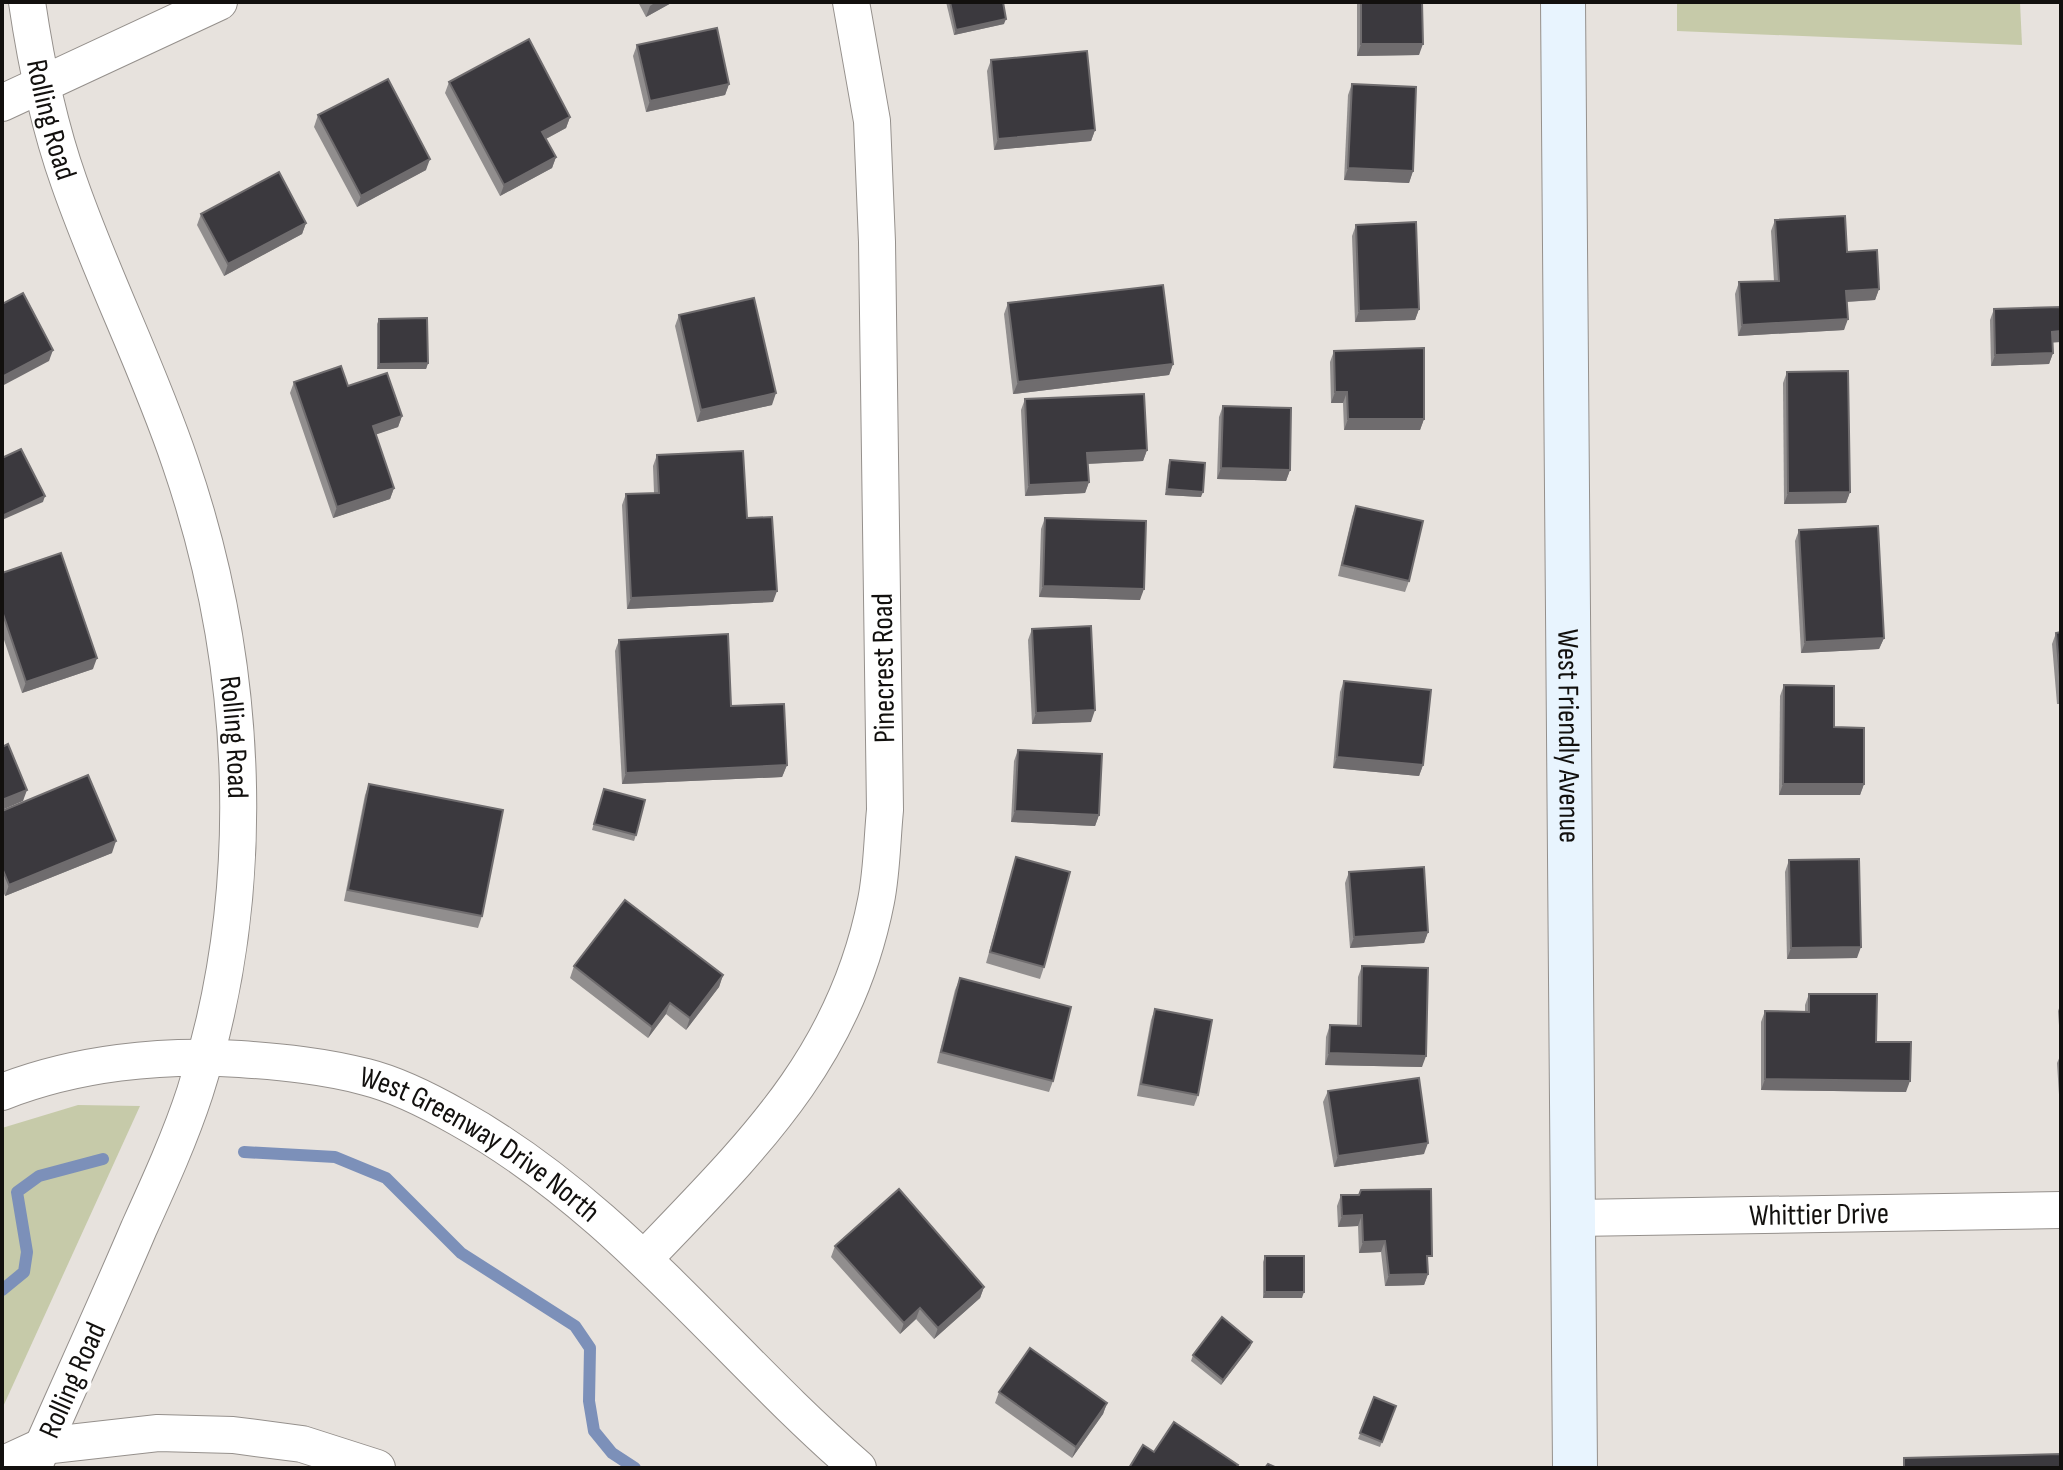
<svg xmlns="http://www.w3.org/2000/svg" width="2063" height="1470" viewBox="0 0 2063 1470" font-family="'Sofia Sans Condensed',sans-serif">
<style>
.green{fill:#c6caa9}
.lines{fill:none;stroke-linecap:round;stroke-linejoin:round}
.stream{stroke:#7c90b9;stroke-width:12}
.minor-casing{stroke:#95908c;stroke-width:38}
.secondary-casing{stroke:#95908c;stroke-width:46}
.minor{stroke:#fff;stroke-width:36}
.secondary{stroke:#e8f4fe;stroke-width:44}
.wall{fill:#918e8e}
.shaded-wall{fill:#6f6c6e}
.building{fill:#3b393e;stroke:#6f6c6e;stroke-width:2}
.labels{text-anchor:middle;stroke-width:8;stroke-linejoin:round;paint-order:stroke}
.street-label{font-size:30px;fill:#12100e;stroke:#fff}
</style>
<rect width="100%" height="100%" fill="#e7e2dd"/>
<g class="green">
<path d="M1677 2H2020L2022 45 1677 31Z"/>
<path d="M78 1105 140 1106 2 1409V1128Z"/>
</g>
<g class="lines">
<g class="stream">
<path d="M244 1152 335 1157 386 1178 461 1253 575 1326 590 1348 589 1401 594 1431 612 1453 635 1468"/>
<path d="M2 1290 24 1272 27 1252 17 1192 39 1176 103 1159"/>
</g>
<g class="minor-casing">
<g id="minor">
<path id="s1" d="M27 2C36 63 48 123 69 182 102 277 148 367 180 462 249 663 260 888 195 1092 180 1138 159 1184 139 1228 105 1308 68 1388 33 1468"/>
<path d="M2 103 219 2"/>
<path id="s2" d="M2 1092C76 1063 161 1054 240 1059 282 1062 324 1066 366 1077 398 1085 431 1102 459 1118 617 1206 724 1352 858 1468"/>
<path id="s3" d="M1575 1218 2061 1210"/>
<path d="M644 1259C750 1148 845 1059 876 901 882 871 882 840 885 810L877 242 872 121 851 2"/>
<path d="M2 1465 43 1446 158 1433 233 1435 302 1444 377 1468"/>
</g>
</g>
<g class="secondary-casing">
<g id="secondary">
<path id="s4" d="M1563 2 1575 1468"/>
</g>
</g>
<use href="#minor" class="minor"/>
<use href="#secondary" class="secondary"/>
</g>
<g class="wall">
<path d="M638 2H673L646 17Z"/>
<path d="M946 2H1003L1004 24 954 35Z"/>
<path d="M1357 2H1422L1419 55 1357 56Z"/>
<path d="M637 45 729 84 725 95 646 112 633 56Z"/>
<path d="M991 60 1095 130 1091 141 994 150 987 71Z"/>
<path d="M449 82 570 117 566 128 546 139 556 157 552 168 500 196 445 93Z"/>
<path d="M1352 84 1413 171 1409 183 1344 180 1348 95Z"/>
<path d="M318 115 426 170 357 207 314 127Z"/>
<path d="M201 214 306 223 302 234 224 276 197 225Z"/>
<path d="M1775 220 1847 252 1879 289 1875 300 1847 302 1844 330 1738 336 1735 294 1739 282 1774 281 1771 231Z"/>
<path d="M1356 225 1419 309 1415 320 1355 322 1352 236Z"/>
<path d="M1008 303 1173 364 1169 375 1013 394 1004 314Z"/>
<path d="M1994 309 2053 353 2049 364 1991 366 1990 320Z"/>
<path d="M679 315 772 405 697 422 675 326Z"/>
<path d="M379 319 428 363 426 369H377V324Z"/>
<path d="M1334 351 1424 419 1420 430H1344L1343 403H1331L1330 362Z"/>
<path d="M1787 372 1850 492 1846 503 1784 504 1783 383Z"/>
<path d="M294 382 348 386 402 416 398 427 376 434 394 488 390 499 333 518 290 393Z"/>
<path d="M1025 399 1147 450 1143 461 1088 464 1089 482 1085 493 1025 496 1021 410Z"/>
<path d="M1223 406 1290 470 1286 481 1217 479 1219 417Z"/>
<path d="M657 455 747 518 773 602 627 609 622 505 626 494 654 493 653 466Z"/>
<path d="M1170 460 1201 497 1165 495 1168 466Z"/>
<path d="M1356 506 1409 581 1405 592 1338 576 1352 517Z"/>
<path d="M1045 518 1140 600 1039 597 1041 529Z"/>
<path d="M1799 530 1884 638 1879 649 1801 653 1795 541Z"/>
<path d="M2 573 93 669 22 693 2 634Z"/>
<path d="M1032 629 1091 722 1032 724 1028 640Z"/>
<path d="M2061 632V704H2057L2052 644 2056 633Z"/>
<path d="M619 640 731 706 787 765 782 777 622 784 615 651Z"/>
<path d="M1344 681 1423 765 1419 776 1333 768 1340 692Z"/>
<path d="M1784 685 1864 784 1860 795H1779L1780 696Z"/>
<path d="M1018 750 1099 815 1095 826 1011 822 1014 761Z"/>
<path d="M369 784 482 916 478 928 344 901 365 795Z"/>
<path d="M602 795 636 835 634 841 592 830Z"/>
<path d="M2 811 112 853 5 896 2 889Z"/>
<path d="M1016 857 1044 967 1040 979 986 963Z"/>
<path d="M1789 860 1857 958 1787 959 1785 872Z"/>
<path d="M1349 872 1428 932 1424 943 1350 948 1345 883Z"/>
<path d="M574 966 723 975 719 987 686 1030 666 1014 648 1038 570 978Z"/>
<path d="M1362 966 1422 1067 1325 1065 1326 1037 1330 1025 1357 1026 1358 977Z"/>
<path d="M960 978 1053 1081 1049 1092 937 1063 955 990Z"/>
<path d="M1809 994 1876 1042 1906 1092 1761 1090V1022L1765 1011 1805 1012V1005Z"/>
<path d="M2061 1003V1126L2057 1063 2061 1054 2058 1011Z"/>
<path d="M1155 1009 1198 1095 1194 1106 1137 1096 1151 1020Z"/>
<path d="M1328 1091 1424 1154 1334 1167 1323 1102Z"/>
<path d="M1341 1195 1428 1267V1274L1424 1285 1385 1286 1381 1252 1359 1253 1358 1226 1338 1227 1337 1206Z"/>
<path d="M835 1246 984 1287 980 1298 934 1339 916 1319 900 1334 831 1257Z"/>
<path d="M1265 1256 1302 1298H1263V1262Z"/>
<path d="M1252 1342 1250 1347 1221 1385 1191 1361 1193 1355Z"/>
<path d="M999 1392 1107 1403 1103 1414 1072 1458 995 1403Z"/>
<path d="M1374 1397 1396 1406 1380 1447 1358 1439Z"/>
</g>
<g class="shaded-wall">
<path d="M656 2H673L646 17 650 6Z"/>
<path d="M1006 19 1004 24 954 35 956 30Z"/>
<path d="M1361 44H1423L1419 55 1357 56Z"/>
<path d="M729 84 725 95 646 112 650 101Z"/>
<path d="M570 117 566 128 538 143 542 132Z"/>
<path d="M1095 130 1091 141 994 150 998 139Z"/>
<path d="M556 157 552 168 500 196 504 185Z"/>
<path d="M430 159 426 170 357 207 361 196Z"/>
<path d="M1348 168 1413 171 1409 183 1344 180Z"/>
<path d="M306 223 302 234 224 276 228 264Z"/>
<path d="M1879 289 1875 300 1842 302 1846 291Z"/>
<path d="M1419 309 1415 320 1355 322 1359 311Z"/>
<path d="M1848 319 1844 330 1738 336 1742 325Z"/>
<path d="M2061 331V342L2048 343 2052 332Z"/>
<path d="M53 350 49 361 2 386V377Z"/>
<path d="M2053 353 2049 364 1991 366 1995 355Z"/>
<path d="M428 363 426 369H377L379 364Z"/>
<path d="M1173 364 1169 375 1013 394 1018 382Z"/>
<path d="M1335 392H1347L1343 403H1331Z"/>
<path d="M776 393 772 405 697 422 701 410Z"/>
<path d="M402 416 398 427 369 437 373 426Z"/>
<path d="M1348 419H1424L1420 430H1344Z"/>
<path d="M1147 450 1143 461 1083 464 1087 453Z"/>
<path d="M1221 468 1290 470 1286 481 1217 479Z"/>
<path d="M1089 482 1085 493 1025 496 1029 485Z"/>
<path d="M394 488 390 499 333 518 337 507Z"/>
<path d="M1167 489 1203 492 1201 497 1165 495Z"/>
<path d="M1850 492 1846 503 1784 504 1788 493Z"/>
<path d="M45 496 43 502 2 520V516Z"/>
<path d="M1043 586 1144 589 1140 600 1039 597Z"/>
<path d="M777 591 773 602 627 609 631 598Z"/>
<path d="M1884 638 1879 649 1801 653 1805 642Z"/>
<path d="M97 658 93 669 22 693 26 682Z"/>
<path d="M1095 710 1091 722 1032 724 1036 713Z"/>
<path d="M1337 757 1423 765 1419 776 1333 768Z"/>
<path d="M787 765 782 777 622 784 626 773Z"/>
<path d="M1783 784H1864L1860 795H1779Z"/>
<path d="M27 790 23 801 2 810V800Z"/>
<path d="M1015 811 1099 815 1095 826 1011 822Z"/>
<path d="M116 841 112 853 5 896 9 885Z"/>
<path d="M1428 932 1424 943 1350 948 1354 937Z"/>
<path d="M1861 947 1857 958 1787 959 1791 948Z"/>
<path d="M723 975 719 987 686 1030 690 1018Z"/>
<path d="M670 1003 666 1014 648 1038 652 1027Z"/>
<path d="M1329 1053 1426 1056 1422 1067 1325 1065Z"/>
<path d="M1765 1079 1910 1081 1906 1092 1761 1090Z"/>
<path d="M1428 1143 1424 1154 1334 1167 1338 1156Z"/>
<path d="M1362 1215 1358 1226 1338 1227 1342 1216Z"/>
<path d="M1385 1241 1381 1252 1359 1253 1363 1242Z"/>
<path d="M1428 1274 1424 1285 1385 1286 1389 1275Z"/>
<path d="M984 1287 980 1298 934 1339 938 1328Z"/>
<path d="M1265 1292H1304L1302 1298H1263Z"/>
<path d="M920 1308 916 1319 900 1334 904 1323Z"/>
<path d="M1252 1342 1250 1347 1221 1385 1223 1380Z"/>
<path d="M1107 1403 1103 1414 1072 1458 1076 1447Z"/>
</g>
<g class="building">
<path d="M950 2H1003L1006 19 956 30Z"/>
<path d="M1361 2H1422L1423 44H1361Z"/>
<path d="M717 28 729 84 650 101 637 45Z"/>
<path d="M529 39 570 117 542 132 556 157 504 185 449 82Z"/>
<path d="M1087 51 1095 130 998 139 991 60Z"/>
<path d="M388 79 430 159 361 196 318 115Z"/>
<path d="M1352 84 1416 87 1413 171 1348 168Z"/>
<path d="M279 172 306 223 228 264 201 214Z"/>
<path d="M1845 216 1847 252 1877 250 1879 289 1846 291 1848 319 1742 325 1739 282 1779 281 1775 220Z"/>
<path d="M1416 222 1419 309 1359 311 1356 225Z"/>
<path d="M1163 285 1173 364 1018 382 1008 303Z"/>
<path d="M23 293 53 350 2 377V304Z"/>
<path d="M754 298 776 393 701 410 679 315Z"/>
<path d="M2061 307V331L2052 332 2053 353 1995 355 1994 309Z"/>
<path d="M427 318 428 363 379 364V319Z"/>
<path d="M1424 348V419H1348L1347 392H1335L1334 351Z"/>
<path d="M341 366 348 386 387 373 402 416 373 426 394 488 337 507 294 382Z"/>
<path d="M1848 371 1850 492 1788 493 1787 372Z"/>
<path d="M1144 394 1147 450 1087 453 1089 482 1029 485 1025 399Z"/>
<path d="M1223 406 1291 408 1290 470 1221 468Z"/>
<path d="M21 449 45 496 2 516V458Z"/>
<path d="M743 451 747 518 772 517 777 591 631 598 626 494 659 493 657 455Z"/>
<path d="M1170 460 1205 463 1203 492 1167 489Z"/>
<path d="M1356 506 1423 521 1409 581 1342 565Z"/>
<path d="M1045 518 1146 521 1144 589 1043 586Z"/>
<path d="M1878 526 1884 638 1805 642 1799 530Z"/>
<path d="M61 553 97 658 26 682 2 611V573Z"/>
<path d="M1091 626 1095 710 1036 713 1032 629Z"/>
<path d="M2061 632V688L2056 633Z"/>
<path d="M728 634 731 706 784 704 787 765 626 773 619 640Z"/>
<path d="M1344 681 1431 690 1423 765 1337 757Z"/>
<path d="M1784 685 1834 686V727L1864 728V784H1783Z"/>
<path d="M8 744 27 790 2 800V747Z"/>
<path d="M1018 750 1102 754 1099 815 1015 811Z"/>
<path d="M88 775 116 841 9 885 2 868V811Z"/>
<path d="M369 784 503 810 482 916 348 890Z"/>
<path d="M604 789 645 800 636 835 594 824Z"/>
<path d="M1016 857 1070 872 1044 967 990 952Z"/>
<path d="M1859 859 1861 947 1791 948 1789 860Z"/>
<path d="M1424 867 1428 932 1354 937 1349 872Z"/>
<path d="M625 900 723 975 690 1018 670 1003 652 1027 574 966Z"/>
<path d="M1362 966 1428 968 1426 1056 1329 1053 1330 1025 1361 1026Z"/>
<path d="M960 978 1071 1007 1053 1081 941 1052Z"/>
<path d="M1809 994H1877L1876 1042H1911L1910 1081 1765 1079V1011L1809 1012Z"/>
<path d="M1155 1009 1212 1020 1198 1095 1141 1084Z"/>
<path d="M1419 1078 1428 1143 1338 1156 1328 1091Z"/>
<path d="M899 1189 984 1287 938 1328 920 1308 904 1323 835 1246Z"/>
<path d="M1431 1189 1432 1256H1427L1428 1274 1389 1275 1385 1241 1363 1242 1362 1215 1342 1216 1341 1195H1359L1361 1190Z"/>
<rect x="1265" y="1256" width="39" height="36"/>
<path d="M1222 1317 1252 1342 1223 1380 1193 1355Z"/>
<path d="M1030 1348 1107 1403 1076 1447 999 1392Z"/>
<path d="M1374 1397 1396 1406 1382 1442 1360 1433Z"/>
<path d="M1174 1422 1238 1465 1236 1468H1129L1143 1445 1154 1452Z"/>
<path d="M2061 1454V1468H1904V1458Z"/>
<path d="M1268 1464 1277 1468H1265Z"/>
</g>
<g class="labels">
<g class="street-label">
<text dy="10" stroke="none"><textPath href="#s1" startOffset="120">Rolling Road</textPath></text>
<text transform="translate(883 668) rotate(-91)" y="10">Pinecrest Road</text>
<text dy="10" stroke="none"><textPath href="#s4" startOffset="734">West Friendly Avenue</textPath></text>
<text dy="10" stroke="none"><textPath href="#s1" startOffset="768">Rolling Road</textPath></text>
<text dy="10" stroke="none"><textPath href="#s2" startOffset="502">West Greenway Drive North</textPath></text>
<text dy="10" stroke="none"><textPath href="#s3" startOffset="244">Whittier Drive</textPath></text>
<text transform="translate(72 1380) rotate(-66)" y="10">Rolling Road</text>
</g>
</g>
<rect width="2063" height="1470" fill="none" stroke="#12100e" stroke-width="8"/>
</svg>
